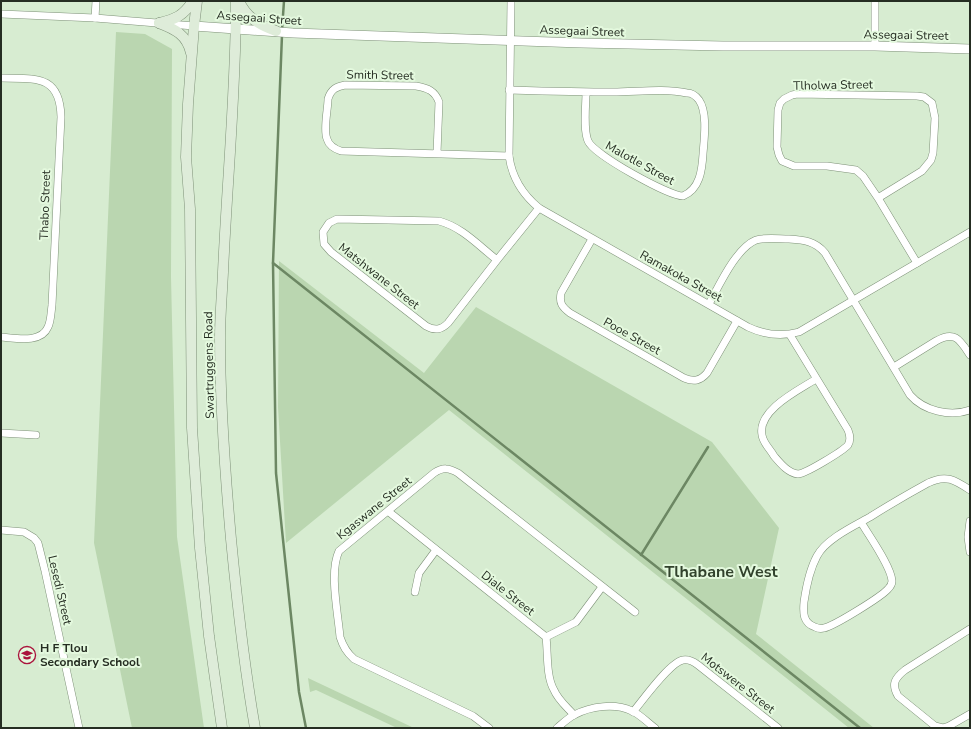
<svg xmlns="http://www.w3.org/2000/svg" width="971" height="729" viewBox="0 0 971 729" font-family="'Nunito Sans',sans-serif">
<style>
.green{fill:#bad6b0}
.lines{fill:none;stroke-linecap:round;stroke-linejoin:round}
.stream{stroke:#6c8763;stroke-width:2.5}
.minor-casing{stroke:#7e9178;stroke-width:8}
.tertiary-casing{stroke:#7e9178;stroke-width:10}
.secondary-casing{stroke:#7e9178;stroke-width:11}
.minor{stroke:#fff;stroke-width:7}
.tertiary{stroke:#fff;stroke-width:9}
.secondary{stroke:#deecd9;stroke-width:10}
.labels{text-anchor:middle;stroke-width:4;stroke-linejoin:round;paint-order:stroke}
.street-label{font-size:12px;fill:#252d22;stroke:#e4f9de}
.poi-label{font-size:12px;font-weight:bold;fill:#252d22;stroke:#e4f9de;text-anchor:start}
.district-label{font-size:16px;font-weight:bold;fill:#31422c;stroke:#e4f9de}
</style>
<rect width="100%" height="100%" fill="#d7ecd1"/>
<g class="green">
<path d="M116 32 145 34 172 49 171 277 177 537 204 728H132L94 543Z"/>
<path d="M279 261 424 373 476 307 712 442 779 528 756 634 874 728H849L449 410 286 543 278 407Z"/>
<path d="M308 678 414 728H397L316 690 310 692Z"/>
</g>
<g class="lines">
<g class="stream">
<path d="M282 30 284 1"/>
<path d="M282 35 273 263 276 473 299 692 306 728"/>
<path d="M273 263 860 728"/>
<path d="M641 555 708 447"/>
</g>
<g class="minor-casing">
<g id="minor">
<path d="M511 1 509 156C512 178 522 194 539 208L748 327C765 335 781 337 799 332L970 232"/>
<path d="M1 14 95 18 194 26"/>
<path d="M95 18 96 1"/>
<path d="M875 46V1"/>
<path d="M1 78C35 79 60 74 61 117L52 305C51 312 51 321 48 327 41 344 15 338 1 337"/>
<path d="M509 90C544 91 579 92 613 92 637 92 663 88 687 93 691 93 696 96 699 100 708 113 704 140 703 154 702 170 700 189 683 196 669 196 594 155 588 141 583 129 586 106 586 92"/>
<path d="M437 153 439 102C435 91 428 88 416 86L345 85C336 87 331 89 328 99 328 109 323 130 327 139 329 146 335 149 341 151L509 156"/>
<path d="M878 198 922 171 931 160 933 153 935 118 932 103 924 97 917 96 797 94 792 95 784 99 780 103 778 110 777 147 779 155 782 161 794 166H827L856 170 863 176 878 198 917 263"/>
<path d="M592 239 561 293C559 303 562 307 570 313L684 378C694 382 700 381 707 373L737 321"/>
<path d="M497 260C479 246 462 227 439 221L337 219 329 223 323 232 324 244 331 252 426 326C435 331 441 330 448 323L497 260 539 208"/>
<path d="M709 304C719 286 736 248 756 240 766 237 779 239 789 239 804 240 815 241 825 253L910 395C924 411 950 417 970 410"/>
<path d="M790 335 848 430C850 435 851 440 848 445 843 451 805 474 798 474 788 473 780 463 774 456 770 449 763 443 762 435 757 410 799 390 816 379"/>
<path d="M894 367 936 341C955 330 960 340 970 355"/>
<path d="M1 433 36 435"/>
<path d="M389 512 546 637C548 652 546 677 554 690 558 700 567 707 574 715"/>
<path d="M970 521 968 537 970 552"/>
<path d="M861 522C869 536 891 566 892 581 892 584 890 587 888 589 881 597 834 626 824 628 821 629 817 628 815 627 803 623 803 613 804 602 806 588 810 569 817 556 826 539 854 526 870 517 889 505 908 494 928 483 946 474 955 480 970 490"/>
<path d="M1 530 24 532 34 538 38 543 45 571 79 728"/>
<path d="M415 592 419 573 436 550"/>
<path d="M970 629 905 670C895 678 891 684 898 696L935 726 943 728 949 726 970 714"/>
<path d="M546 637 576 622 602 587"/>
<path d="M633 712C643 700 670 662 683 660 689 659 694 662 698 665L778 728"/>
<path d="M489 728 473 716 354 659C346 652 343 646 340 637 338 613 329 572 339 551L434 473C443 467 449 468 458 473L635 612"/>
<path d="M557 728C562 724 568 718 574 715 591 706 615 703 632 711 641 715 648 723 655 728"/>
</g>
</g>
<g class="tertiary-casing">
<path id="tertiary" d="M194 26 293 33 581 43 723 46H875L970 49"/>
</g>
<g class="secondary-casing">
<g id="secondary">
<path d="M197 1 194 26 188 104 186 157 190 209 192 428 200 548 209 636 222 728"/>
<path d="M236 1C236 91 227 182 223 272 222 294 220 316 220 338 220 405 225 472 231 539 237 602 244 665 255 728"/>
<path d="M239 1C246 17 259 25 276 31"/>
<path d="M159 23C175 29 187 35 191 53"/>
<path d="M159 23C176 19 183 16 193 1"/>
</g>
</g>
<use href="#minor" class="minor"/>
<use href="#tertiary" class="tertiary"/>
<use href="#secondary" class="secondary"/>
</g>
<defs>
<g id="school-ring" transform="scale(0.9)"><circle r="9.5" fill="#e4f9de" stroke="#aa143d" stroke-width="1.5"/><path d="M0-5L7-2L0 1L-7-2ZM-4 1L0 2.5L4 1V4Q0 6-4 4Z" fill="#aa143d"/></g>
</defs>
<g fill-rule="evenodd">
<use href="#school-ring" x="27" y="655"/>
</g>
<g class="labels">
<g class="street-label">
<text transform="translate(259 18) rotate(4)" y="4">Assegaai Street</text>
<text transform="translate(582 31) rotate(2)" y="4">Assegaai Street</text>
<text transform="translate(906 35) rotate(1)" y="4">Assegaai Street</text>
<text transform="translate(380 75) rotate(1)" y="4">Smith Street</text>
<text transform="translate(833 85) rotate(-1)" y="4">Tlholwa Street</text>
<text transform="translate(640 163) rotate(29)" y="4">Malotle Street</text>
<text transform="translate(45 205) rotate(-88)" y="4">Thabo Street</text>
<text transform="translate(379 276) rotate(38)" y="4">Matshwane Street</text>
<text transform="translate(681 276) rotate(29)" y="4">Ramakoka Street</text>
<text transform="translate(632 336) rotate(29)" y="4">Pooe Street</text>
<text transform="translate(209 365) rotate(-91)" y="4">Swartruggens Road</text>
<text transform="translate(374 508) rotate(-39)" y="4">Kgaswane Street</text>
<text transform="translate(60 590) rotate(77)" y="4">Lesedi Street</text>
<text transform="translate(508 593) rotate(38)" y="4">Diale Street</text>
<text transform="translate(738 683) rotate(38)" y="4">Motswere Street</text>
</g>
<g class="poi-label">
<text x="40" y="652">H F Tlou<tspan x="40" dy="14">Secondary School</tspan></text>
</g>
<g class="district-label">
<text x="721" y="577">Tlhabane West</text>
</g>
</g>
<rect width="971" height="729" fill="none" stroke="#252d22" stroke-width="4"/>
</svg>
